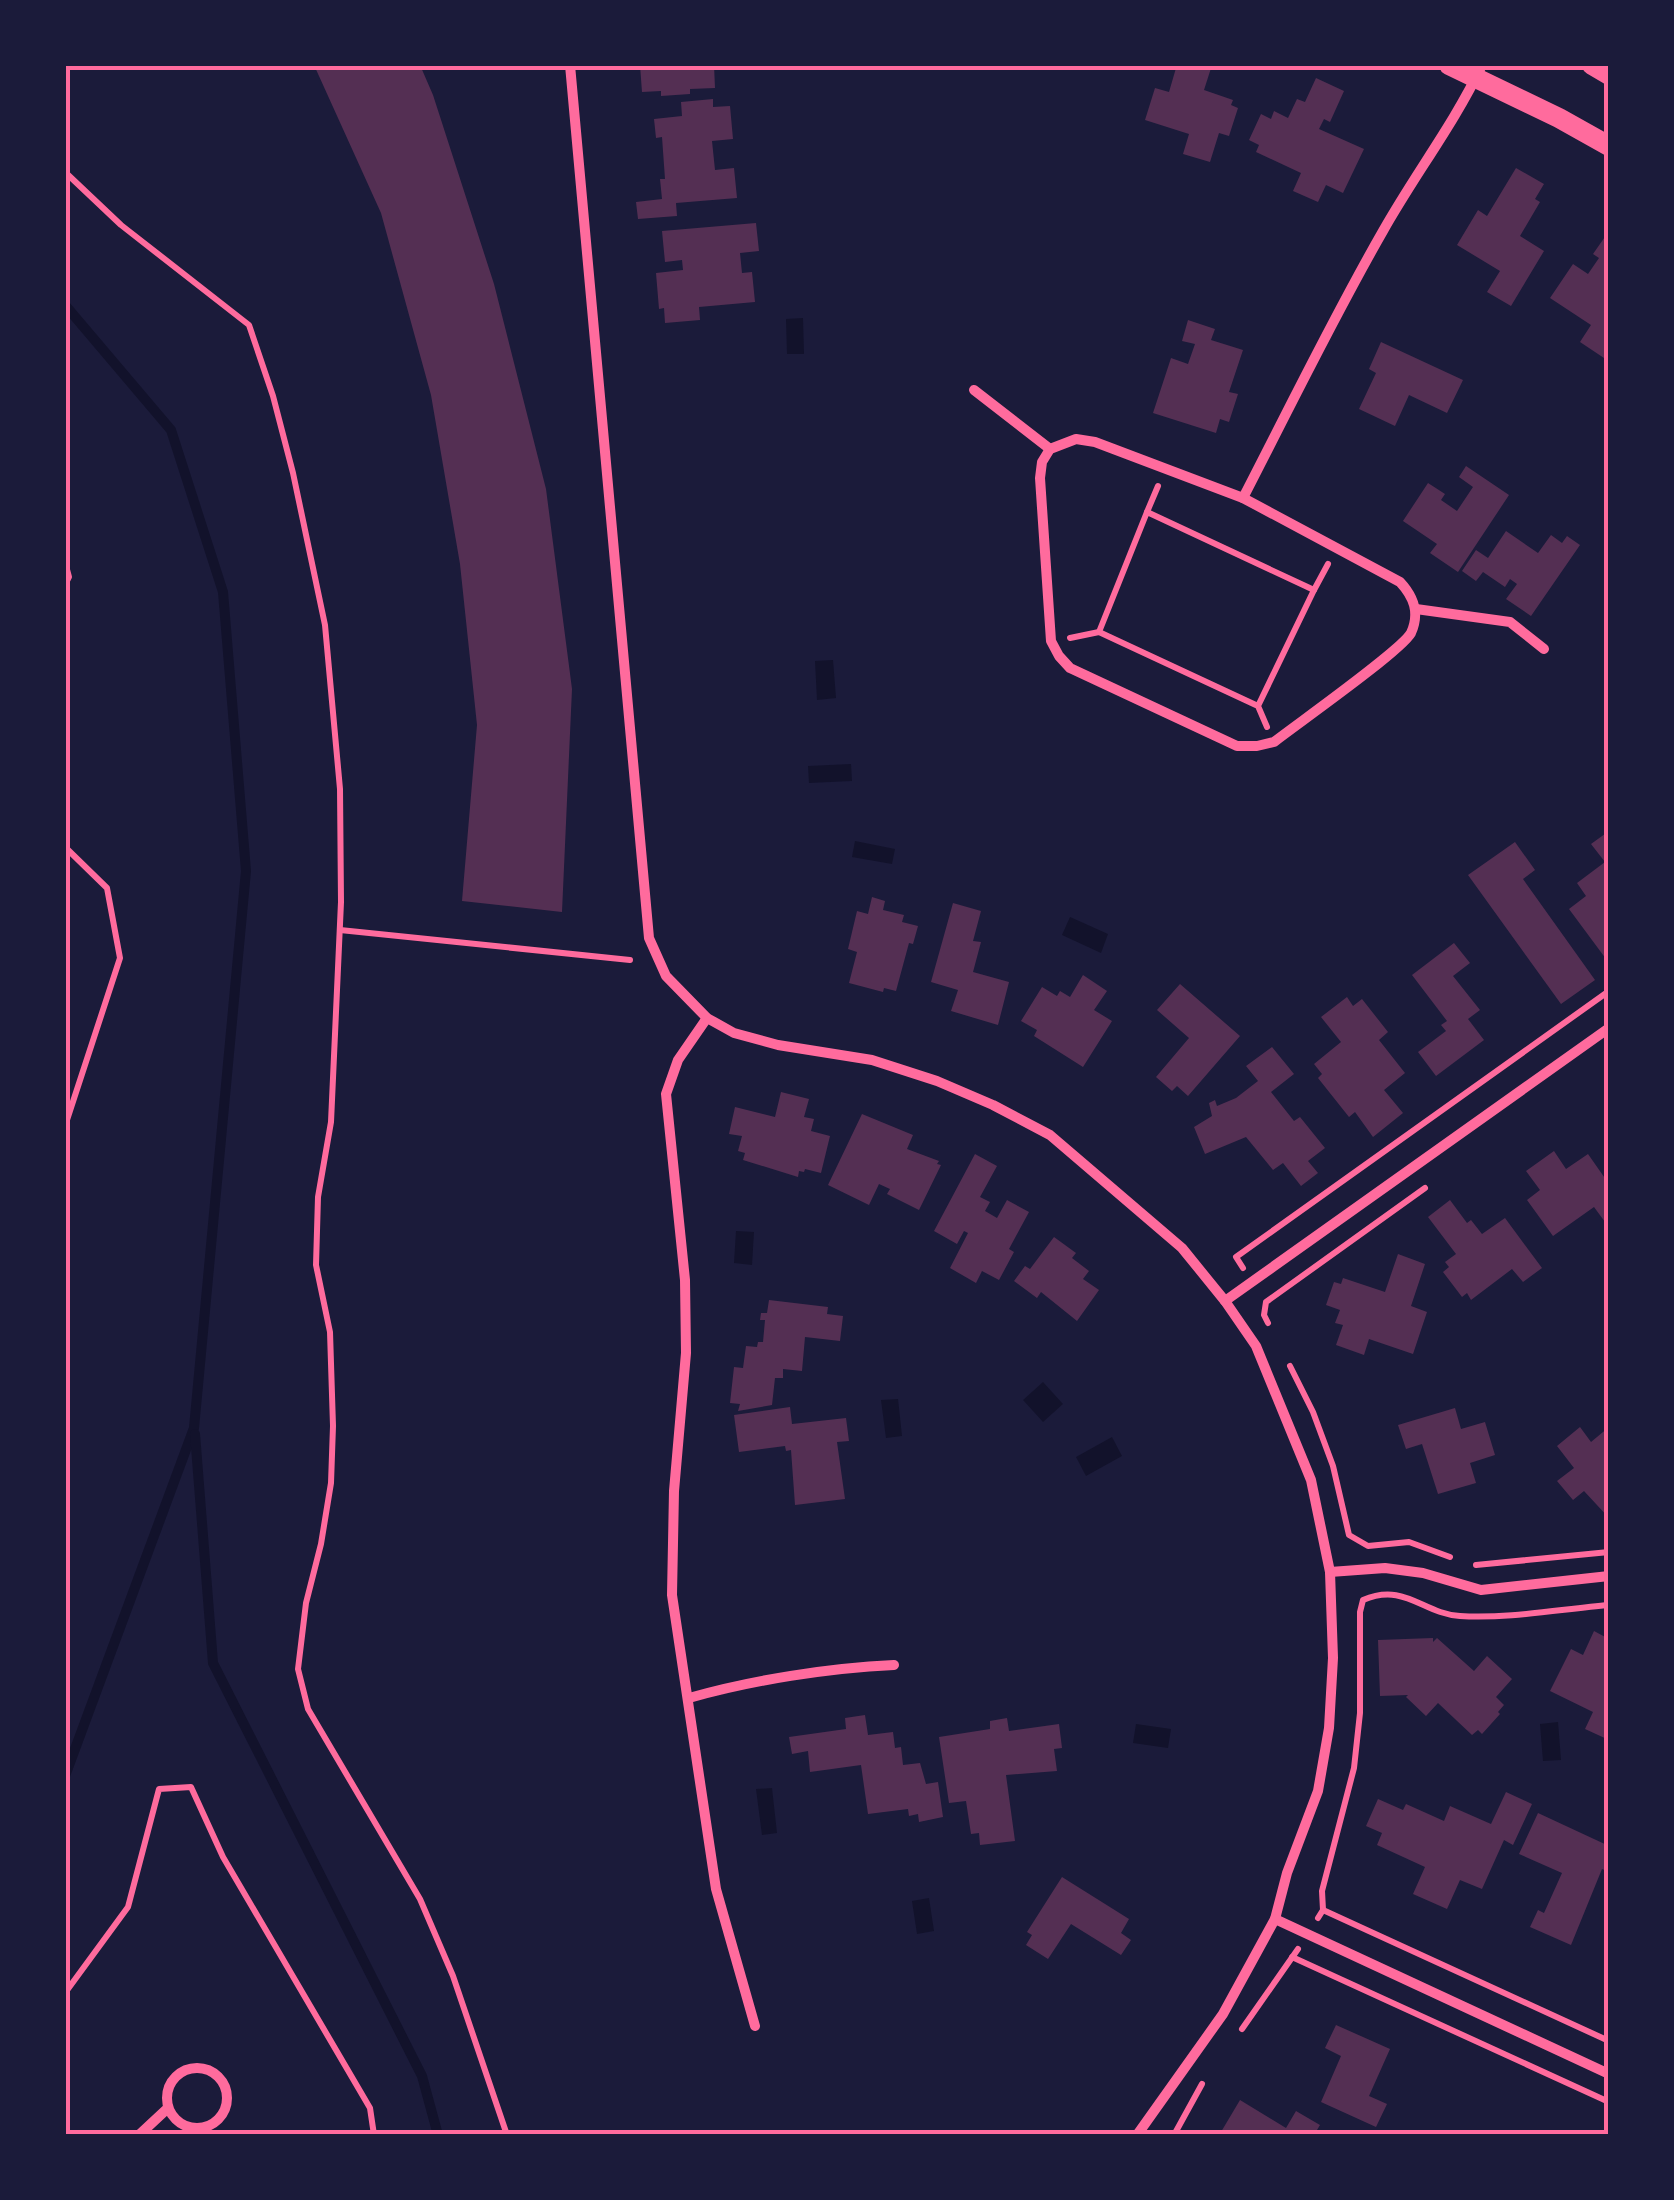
<svg xmlns="http://www.w3.org/2000/svg" width="1674" height="2200" viewBox="0 0 1674 2200" font-family="'Noto Serif',serif">
<style>
.water{fill:#12122b}
.lines{fill:none;stroke-linecap:round;stroke-linejoin:round}
.stream{stroke:#12122b;stroke-width:10}
.building{fill:#542f53}
.path{stroke:#ff6b9d;stroke-width:6}
.minor{stroke:#ff6b9d;stroke-width:10}
.secondary{stroke:#ff6b9d;stroke-width:20}
.neatline{fill:none;stroke:#ff6b9d;stroke-width:4}
</style>
<rect width="100%" height="100%" fill="#1b1b3a"/>
<g class="water">
<path d="M803 318 804 354H787L786 319Z"/>
<path d="M833 660 836 698 817 700 815 661Z"/>
<path d="M851 764 852 781 809 783 808 766Z"/>
<path d="M855 841 895 849 892 864 852 857Z"/>
<path d="M1070 917 1108 934 1101 953 1062 935Z"/>
<path d="M736 1231 754 1232 752 1265 734 1263Z"/>
<path d="M1043 1382 1063 1404 1043 1422 1023 1400Z"/>
<path d="M898 1399 902 1436 886 1438 881 1400Z"/>
<path d="M1112 1437 1122 1456 1086 1476 1076 1457Z"/>
<path d="M1558 1722 1561 1760 1543 1761 1540 1724Z"/>
<path d="M1136 1724 1171 1729 1168 1748 1133 1743Z"/>
<path d="M772 1788 777 1833 762 1835 756 1789Z"/>
<path d="M929 1898 934 1931 917 1934 912 1901Z"/>
</g>
<g class="lines">
<g class="stream">
<path d="M65 305 171 430 223 592 246 871 194 1428 65 1776"/>
<path d="M195 1434 213 1663 422 2076 438 2135"/>
</g>
</g>
<g class="building">
<path d="M314 65H420L433 95 494 284 546 489 572 689 562 912 462 901 477 725 460 564 431 395 381 213Z"/>
<path d="M640 65H714L715 88 690 89V94L661 96V91L642 92Z"/>
<path d="M1170 65H1212L1204 90 1233 100 1231 105 1238 108 1229 136 1219 133 1210 162 1183 154 1189 134 1145 120 1155 88 1169 92 1176 68Z"/>
<path d="M1316 78 1344 91 1330 122 1324 119 1319 129 1364 149 1343 193 1326 185 1318 202 1293 191 1301 173 1256 152 1259 145 1249 140 1261 114 1271 119 1274 111 1288 118 1297 99 1305 102Z"/>
<path d="M713 99V107L730 106 733 139 712 141 715 170 734 168 737 198 676 203 677 216 638 219 636 202 662 199 660 179H665L662 137 656 138 654 119 682 116 681 102Z"/>
<path d="M1516 168 1544 184 1535 199 1540 202 1520 236 1544 251 1511 306 1487 292 1500 271 1457 245 1478 210 1487 216Z"/>
<path d="M756 223 759 251 740 253 742 273 752 272 755 302 699 307 700 320 665 323 664 308 659 309 656 273 683 270 682 260 665 262 662 231Z"/>
<path d="M1609 231V351L1604 358 1580 342 1591 325 1550 298 1573 264 1588 274 1599 258 1593 254Z"/>
<path d="M1188 320 1215 329 1211 340 1243 350 1229 392 1238 394 1229 422 1220 419 1216 433 1153 413 1171 358 1188 364 1195 344 1182 341Z"/>
<path d="M1381 342 1463 380 1447 413 1409 395 1395 426 1359 409 1376 373 1369 369Z"/>
<path d="M1466 466 1509 495 1458 572 1430 553 1437 544 1403 521 1428 483 1445 494 1441 500 1457 511 1473 487 1459 477Z"/>
<path d="M1506 531 1538 553 1551 535 1562 543 1567 536 1580 545 1531 616 1506 599 1517 584 1510 579 1505 587 1483 572 1476 581 1462 571 1476 550 1488 558Z"/>
<path d="M1609 831V963L1569 909 1586 896 1577 883 1605 862 1591 844Z"/>
<path d="M1515 842 1535 870 1523 879 1595 980 1561 1004 1468 875Z"/>
<path d="M872 897 885 901 883 910 904 915 902 922 918 926 913 944 909 943 896 991 884 988 883 992 849 983 857 952 848 949 857 911 868 914Z"/>
<path d="M953 903 981 911 973 941 981 942 973 972 1009 982 998 1025 951 1011 958 990 931 982Z"/>
<path d="M1454 943 1470 963 1453 976 1480 1010 1468 1019 1484 1040 1436 1076 1418 1052 1446 1031 1441 1025 1447 1021 1412 975Z"/>
<path d="M1083 975 1107 991 1094 1010 1112 1021 1083 1067 1034 1036 1037 1030 1021 1021 1042 987 1057 996 1060 991 1070 997Z"/>
<path d="M1180 984 1240 1036 1188 1096 1177 1086 1172 1091 1156 1077 1189 1038 1157 1010Z"/>
<path d="M1347 997 1353 1006 1362 999 1388 1032 1379 1040 1405 1073 1384 1090 1403 1113 1373 1137 1355 1112 1349 1117 1318 1078 1322 1074 1314 1064 1341 1042 1321 1017Z"/>
<path d="M1272 1047 1294 1074 1271 1092 1294 1121 1300 1117 1325 1148 1308 1161 1318 1173 1301 1186 1283 1163 1273 1170 1246 1137 1205 1154 1194 1127 1212 1116 1209 1103 1215 1100 1217 1106 1236 1098 1258 1081 1246 1066Z"/>
<path d="M781 1092 809 1099 804 1117 814 1119 811 1131 830 1136 821 1173 805 1169 804 1172 799 1171 798 1177 743 1160 745 1153 738 1151 742 1136 729 1134 735 1107 775 1117Z"/>
<path d="M862 1114 913 1135 907 1149 939 1161 937 1164 941 1165 919 1210 887 1194 890 1189 879 1184 869 1205 828 1185Z"/>
<path d="M1554 1151 1566 1169 1588 1154 1609 1184V1219L1605 1222 1594 1207 1553 1236 1527 1200 1540 1190 1526 1171Z"/>
<path d="M975 1154 997 1166 980 1197 990 1202 985 1211 997 1218 1007 1200 1029 1212 1009 1249 1014 1252 999 1280 982 1271 976 1283 950 1268 968 1233 964 1231 957 1244 934 1231Z"/>
<path d="M1450 1200 1467 1223 1471 1220 1482 1234 1505 1218 1542 1268 1523 1282 1512 1269 1471 1300 1467 1293 1462 1297 1443 1272 1449 1267 1445 1262 1456 1254 1428 1217Z"/>
<path d="M1054 1237 1076 1253 1072 1258 1089 1271 1083 1279 1099 1290 1077 1321 1041 1292 1037 1298 1014 1281 1025 1266 1030 1269Z"/>
<path d="M1398 1254 1425 1264 1411 1306 1427 1312 1413 1354 1369 1339 1364 1355 1336 1345 1343 1325 1335 1323 1340 1310 1326 1305 1334 1282 1341 1284 1343 1278 1385 1292Z"/>
<path d="M769 1300 828 1307 827 1314 843 1316 840 1341 805 1337 802 1371 783 1369V1378H775L772 1405 738 1411 740 1404 730 1403 734 1367 743 1368 746 1346 757 1347 758 1342H763L765 1320H760L761 1313H767Z"/>
<path d="M790 1407 792 1424 846 1418 849 1441 837 1442 845 1499 795 1505 791 1450 786 1451 785 1446 739 1452 734 1415Z"/>
<path d="M1455 1408 1461 1429 1485 1422 1495 1455 1470 1463 1476 1483 1438 1494 1422 1444 1406 1449 1398 1425Z"/>
<path d="M1580 1427 1591 1442 1609 1427V1518L1584 1491 1573 1500 1557 1481 1574 1468 1557 1446Z"/>
<path d="M1594 1631 1609 1639V1740L1585 1729 1593 1712 1550 1691 1571 1649 1583 1655Z"/>
<path d="M1433 1638V1642L1437 1638 1474 1671 1487 1656 1512 1679 1496 1697 1504 1705 1498 1712 1500 1714 1482 1734 1478 1730 1472 1735 1438 1703 1426 1716 1406 1697 1408 1695 1380 1696 1378 1640Z"/>
<path d="M865 1715 868 1735 893 1732 895 1748 901 1747 903 1765 920 1763 926 1784 938 1782 943 1817 919 1822 918 1814 909 1816 908 1809 868 1814 861 1765 810 1772 808 1751 792 1754 789 1737 846 1729 845 1718Z"/>
<path d="M1007 1718 1009 1731 1059 1724 1062 1748 1054 1749 1057 1771 1006 1775 1015 1841 980 1845 979 1833 971 1834 966 1801 949 1803 939 1737 990 1729V1721Z"/>
<path d="M1506 1792 1532 1804 1513 1845 1504 1840 1482 1889 1460 1880 1447 1909 1413 1894 1425 1867 1377 1845 1382 1833 1366 1826 1378 1799 1403 1810 1406 1804 1444 1821 1450 1806 1491 1824Z"/>
<path d="M1538 1813 1609 1846V1872L1602 1869 1571 1945 1530 1927 1538 1910 1544 1913 1562 1873 1519 1854Z"/>
<path d="M1062 1877 1129 1919 1121 1933 1131 1940 1121 1955 1071 1924 1048 1959 1026 1945 1032 1935 1027 1932Z"/>
<path d="M1336 2025 1390 2049 1369 2096 1387 2104 1376 2127 1321 2102 1341 2056 1325 2048Z"/>
<path d="M1240 2100 1286 2128 1296 2111 1320 2125 1317 2130 1326 2135H1227L1221 2132Z"/>
</g>
<g class="lines">
<g class="path">
<path d="M65 172 121 225 249 325 273 396 293 473 325 625 340 789 341 902 331 1122 318 1197 316 1265 330 1332 333 1426 331 1483 321 1544 306 1603 298 1669 308 1709 420 1899 453 1976 507 2135"/>
<path d="M1147 512 1158 486"/>
<path d="M65 562 69 577 65 585"/>
<path d="M1314 590 1328 564"/>
<path d="M1070 638 1099 632"/>
<path d="M1258 706 1314 590 1147 512 1099 632 1258 706 1267 727"/>
<path d="M65 847 107 888 120 958 65 1126"/>
<path d="M340 930 630 960"/>
<path d="M1243 1268 1236 1257 1609 991"/>
<path d="M1268 1323 1264 1315 1266 1302 1425 1188"/>
<path d="M1290 1366 1313 1412 1333 1466 1349 1535 1368 1546 1409 1542 1450 1557"/>
<path d="M1476 1565 1609 1552"/>
<path d="M1323 1910 1609 2041"/>
<path d="M1318 1918 1323 1910 1322 1891 1354 1768 1360 1713V1612L1363 1600C1405 1582 1423 1614 1460 1616 1509 1619 1561 1609 1609 1605"/>
<path d="M1292 1957 1609 2102"/>
<path d="M65 1993 128 1907 159 1789 191 1787 223 1857 370 2108 374 2135"/>
<path d="M1242 2029 1298 1949"/>
<path d="M1174 2135 1202 2084"/>
</g>
<g class="minor">
<path d="M570 65 649 938 666 976 707 1018 734 1033 778 1045 872 1060 937 1081 993 1105 1050 1135 1182 1248 1225 1301 1256 1346 1311 1480 1330 1572 1333 1658 1329 1728 1318 1791 1287 1873 1275 1919 1223 2014 1137 2135"/>
<path d="M974 390 1050 449"/>
<path d="M1076 439 1095 442 1243 498 1400 582C1414 597 1420 613 1411 633 1401 651 1297 724 1274 742L1257 746H1237L1070 668 1059 656 1051 641 1040 478 1042 462 1050 449Z"/>
<path d="M1243 498C1289 409 1333 318 1383 231 1415 174 1454 124 1482 65"/>
<path d="M1416 609 1510 622 1544 649"/>
<path d="M707 1018 678 1060 666 1094 685 1280 686 1353 674 1491 672 1595 716 1889 755 2026"/>
<path d="M1225 1301 1609 1028"/>
<path d="M1330 1572 1385 1568 1423 1573 1481 1590 1609 1576"/>
<path d="M689 1698C752 1680 829 1668 894 1665"/>
<path d="M1275 1919 1609 2074"/>
<circle cx="197" cy="2098" r="30"/>
<path d="M139 2135 168 2108"/>
</g>
<g class="secondary">
<path d="M1449 65 1559 118 1609 146"/>
<path d="M1592 65 1609 75"/>
</g>
</g>
<rect width="1674" height="2200" fill="none" stroke="#1b1b3a" stroke-width="135"/>
<rect x="68" y="68" width="1538" height="2064" class="neatline"/>
</svg>
